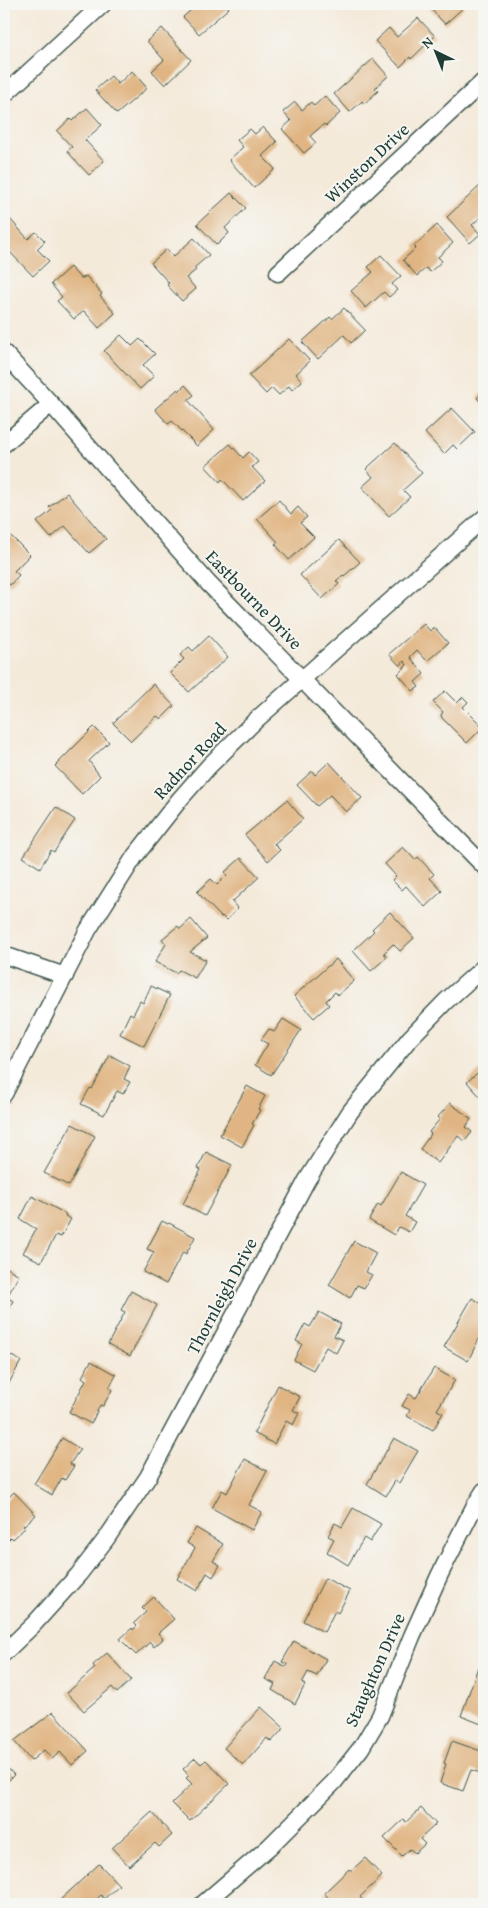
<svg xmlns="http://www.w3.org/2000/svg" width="488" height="1908" viewBox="0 0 488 1908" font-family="'Gentium Book Plus',serif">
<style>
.building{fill:#e0b583}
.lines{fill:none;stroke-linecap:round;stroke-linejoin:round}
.street-casing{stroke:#3f574d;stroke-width:19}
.street{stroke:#fff;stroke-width:16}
.labels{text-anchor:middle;stroke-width:4;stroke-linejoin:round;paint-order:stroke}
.street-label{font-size:18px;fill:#1f3d34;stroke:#f6f6f2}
</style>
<rect width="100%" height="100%" fill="#f6f6f2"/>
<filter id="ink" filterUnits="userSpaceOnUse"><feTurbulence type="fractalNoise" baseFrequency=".02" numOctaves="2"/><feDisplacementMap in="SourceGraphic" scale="10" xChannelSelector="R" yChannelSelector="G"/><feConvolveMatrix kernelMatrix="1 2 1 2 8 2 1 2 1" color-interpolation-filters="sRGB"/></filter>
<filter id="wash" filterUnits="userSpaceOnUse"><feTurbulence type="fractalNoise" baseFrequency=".0096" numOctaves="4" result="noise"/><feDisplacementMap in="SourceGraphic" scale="20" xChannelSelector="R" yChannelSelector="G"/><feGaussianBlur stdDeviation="1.12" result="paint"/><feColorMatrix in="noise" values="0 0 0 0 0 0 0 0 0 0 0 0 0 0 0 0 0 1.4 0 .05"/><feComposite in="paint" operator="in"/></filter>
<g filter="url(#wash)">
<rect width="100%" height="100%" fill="#f4eada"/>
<g id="blocks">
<g class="building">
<path d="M198 4H226L229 8 199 34 183 17Z"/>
<path d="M426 4H461L464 7 445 24Z"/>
<path d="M418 18 435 36 411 59 410 57 400 67 375 41 389 28 397 37Z"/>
<path d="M162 28 191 60 165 85 152 71 164 60 147 41Z"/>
<path d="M373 59 388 76 375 88 378 91 364 104 362 101 350 112 334 94Z"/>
<path d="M132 71 147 88 117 114 95 90 111 76 118 84Z"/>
<path d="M325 96 340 113 326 126 324 124 310 136 316 143 304 153 282 129 291 121 283 112 295 102 302 110 311 102 314 106Z"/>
<path d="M87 108 102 125 85 140 104 161 89 175 67 151 72 147 57 131 70 119 72 121Z"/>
<path d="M263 127 277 142 262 156 275 169 254 188 229 160 243 147 237 140 250 129 255 134Z"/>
<path d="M484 182V214L472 225 480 234 470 243 447 217Z"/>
<path d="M231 193 246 208 225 228 229 233 217 245 197 224Z"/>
<path d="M9 218 28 239 36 232 45 241 37 249 49 261 33 276 4 246V223Z"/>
<path d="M437 225 453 243 438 257 442 261 430 272 426 268 417 276 403 260 416 248 414 246Z"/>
<path d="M194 238 209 255 194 268 196 270 186 278 196 289 182 301 167 285 169 283 151 263 167 249 173 257Z"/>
<path d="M381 255 401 276 392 284 397 290 389 297 384 292 366 308 351 291 373 272 368 267Z"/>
<path d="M70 267 81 279 86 276 102 294 100 296 115 313 99 328 84 311 74 319 57 301 62 297 51 284Z"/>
<path d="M344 308 365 330 351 343 344 335 318 359 302 342 330 317 332 319Z"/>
<path d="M121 335 132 346 140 339 155 354 143 365 154 376 140 389 104 351Z"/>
<path d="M289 339 310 361 296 374 302 381 292 390 289 386 279 395 272 388 266 394 249 376Z"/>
<path d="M185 385 194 395 188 400 214 430 197 446 172 421 168 424 155 409 178 389 179 391Z"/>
<path d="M484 391V405L477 398Z"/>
<path d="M452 408 475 432 457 449 453 445 444 454 425 433Z"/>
<path d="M395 443 422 473 403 490 410 497 389 516 362 487 373 477 366 469Z"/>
<path d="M230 444 243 458 249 452 258 462 252 467 265 481 243 501 222 479 220 482 205 466Z"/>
<path d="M67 493 106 539 89 553 65 526 51 538 37 522 52 510 49 507Z"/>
<path d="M279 500 291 514 298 507 307 517 300 523 314 537 289 560 275 544 278 542 257 519Z"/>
<path d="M10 535 30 555 14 571 19 575 10 585 4 580V542Z"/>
<path d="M339 540 360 562 344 576 343 575 336 581 339 584 322 599 300 575Z"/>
<path d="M424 624 430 631 434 627 448 643 427 661 417 650 410 657 424 674 415 682 419 687 413 691 398 674 407 665 404 661 400 666 389 654Z"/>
<path d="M209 636 228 657 189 692 170 673 184 659 180 655 189 647 193 651Z"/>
<path d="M153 684 174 706 161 719 157 716 131 741 113 723Z"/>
<path d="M445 691 457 703 463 697 468 702 463 707 483 727 467 743 442 718 441 715 443 712 433 702Z"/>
<path d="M94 727 109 742 89 761 100 776 82 794 55 766Z"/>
<path d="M329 762 362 798 346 812 330 795 317 806 297 785 312 771 315 775Z"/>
<path d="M287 800 303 819 274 844 280 850 268 861 245 835Z"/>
<path d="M56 807 75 820 54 852 51 850 40 868 23 857Z"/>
<path d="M4 816 9 817 5 841H4Z"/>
<path d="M403 847 415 860 418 857 434 874 430 878 442 891 425 907 406 886 402 890 392 880 396 876 385 864Z"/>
<path d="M241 858 259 877 232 902 238 909 226 920 222 916 221 917 197 892 211 879 217 885 227 875 225 872Z"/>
<path d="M390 912 414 938 400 951 393 944 384 953 387 957 371 971 353 951 374 931 372 929Z"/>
<path d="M191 919 207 938 190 952 206 960 195 978 179 970 176 973 155 962 166 944 162 939 178 926 180 929Z"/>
<path d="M336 959 354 981 338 995 335 992 326 1001 329 1005 314 1018 294 996Z"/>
<path d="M151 986 170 995 144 1046 120 1034 130 1013 133 1015 140 1001 143 1003Z"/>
<path d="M283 1019 301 1030 271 1075 255 1065 268 1044 261 1040 269 1029 274 1032Z"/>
<path d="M110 1055 130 1066 124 1079 130 1082 123 1094 117 1091 104 1115 81 1104 90 1088 92 1089Z"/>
<path d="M484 1067V1101L467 1082Z"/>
<path d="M247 1086 265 1096 258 1109 260 1110 252 1124 254 1125 242 1147 220 1135Z"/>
<path d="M450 1103 471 1119 466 1127 472 1132 465 1141 458 1136 438 1163 420 1149 431 1134 429 1132 440 1119 438 1117Z"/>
<path d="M72 1124 95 1136 69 1186 44 1173Z"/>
<path d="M206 1152 232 1165 205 1216 183 1204 201 1170 198 1168Z"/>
<path d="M401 1172 423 1185 405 1216 415 1222 409 1232 399 1227 394 1235 369 1220 378 1204 381 1206Z"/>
<path d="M32 1196 66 1214 65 1216 71 1219 61 1237 56 1235 41 1262 23 1253 36 1229 20 1219Z"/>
<path d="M162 1221 168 1224 169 1223 195 1237 186 1254 183 1252 166 1284 143 1272 154 1252 147 1249Z"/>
<path d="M354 1241 376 1253 366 1272 372 1275 364 1288 357 1285 350 1298 329 1285Z"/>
<path d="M4 1266 19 1275 7 1297 13 1301 7 1312 4 1310Z"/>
<path d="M131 1291 157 1305 130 1356 108 1344 125 1312 121 1310Z"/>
<path d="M472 1298 484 1305V1328L468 1361 444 1347Z"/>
<path d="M319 1312 341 1324 334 1336 343 1340 336 1353 326 1347 313 1370 294 1360 302 1344 296 1341 305 1324 310 1327Z"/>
<path d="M4 1352 21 1361 8 1385 4 1382Z"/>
<path d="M91 1361 116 1375 109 1388 112 1390 103 1406 100 1405 91 1424 69 1412 86 1380 82 1377Z"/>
<path d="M434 1368 455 1380 437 1410 443 1413 433 1430 407 1416 410 1410 402 1406 409 1394 416 1398Z"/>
<path d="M278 1385 300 1397 293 1410 299 1413 293 1425 286 1421 274 1444 254 1433Z"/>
<path d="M62 1438 80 1449 70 1464 74 1466 65 1480 62 1478 52 1495 34 1484Z"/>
<path d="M394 1438 418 1451 399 1483 395 1481 386 1496 367 1484Z"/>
<path d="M245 1459 267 1471 249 1505 262 1512 252 1530 212 1508 222 1490 227 1493Z"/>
<path d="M14 1492 36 1515 23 1526 25 1528 13 1539 11 1537 4 1544V1502Z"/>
<path d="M353 1508 381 1524 370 1542 364 1538 348 1565 327 1552 334 1539 328 1536 335 1523 342 1527Z"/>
<path d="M196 1528 223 1544 213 1561 220 1565 213 1577 207 1573 197 1591 177 1579 195 1548 187 1543Z"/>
<path d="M325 1578 350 1591 338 1613 335 1611 324 1632 303 1621Z"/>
<path d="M154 1597 174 1619 158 1633 163 1639 154 1647 150 1642 136 1655 120 1639 132 1628 133 1630 137 1626 134 1623 146 1612 142 1608Z"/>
<path d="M294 1641 326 1659 317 1676 308 1672 302 1683 305 1685 295 1704 272 1690 275 1684 265 1679 275 1661 286 1667 287 1664 282 1662Z"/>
<path d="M107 1653 131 1680 117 1693 112 1687 84 1711 67 1693 95 1668 93 1665Z"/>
<path d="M478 1667 484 1670V1725L461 1716Z"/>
<path d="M261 1707 284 1728 271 1742 267 1738 243 1765 224 1748Z"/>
<path d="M53 1712 88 1751 72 1765 60 1752 52 1759 44 1750 31 1761 14 1741Z"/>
<path d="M452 1741 484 1752V1774L471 1770 463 1791 440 1783 446 1764 444 1763Z"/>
<path d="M195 1758 201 1764 206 1760 229 1784 190 1821 172 1803 192 1784 186 1778 189 1776 183 1769Z"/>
<path d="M4 1764 14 1775 4 1785Z"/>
<path d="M421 1808 436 1824 420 1839 425 1844 415 1853 410 1849 402 1856 384 1838 404 1819 406 1822Z"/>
<path d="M152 1812 172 1835 159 1847 155 1843 129 1866 112 1848Z"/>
<path d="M365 1858 382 1876 360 1897 365 1903 334 1904 324 1893 349 1869 351 1871Z"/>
<path d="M99 1864 119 1885 104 1899 101 1895 92 1904H62L59 1901Z"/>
</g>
</g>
</g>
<g filter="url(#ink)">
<use href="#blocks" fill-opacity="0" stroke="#3f574d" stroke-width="1"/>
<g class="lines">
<g class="street-casing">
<g id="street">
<path d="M4 95 103 4"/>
<path d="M278 273 484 81"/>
<path d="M4 353 51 404 208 583 484 866"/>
<path d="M4 444 51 404"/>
<path d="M4 955 65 976"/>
<path d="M4 1094 88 930 135 856 180 799 209 766 256 720 484 518"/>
<path d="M4 1653 34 1624 79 1574 106 1539 148 1477 307 1180 350 1112 410 1038 446 1001 484 967"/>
<path d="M203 1904 269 1847 334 1782 361 1748 380 1716 412 1636 440 1574 474 1507 484 1491"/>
</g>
</g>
<use href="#street" class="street"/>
</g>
</g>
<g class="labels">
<g class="street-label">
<text transform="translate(367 163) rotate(-43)" y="6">Winston Drive</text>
<text transform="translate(254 600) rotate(46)" y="6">Eastbourne Drive</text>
<text transform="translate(190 761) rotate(-47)" y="6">Radnor Road</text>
<text transform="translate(222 1296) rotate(-62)" y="6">Thornleigh Drive</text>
<text transform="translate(375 1670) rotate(-66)" y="6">Staughton Drive</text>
</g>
</g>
<rect width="488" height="1908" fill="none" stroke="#f6f6f2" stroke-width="20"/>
<g transform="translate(436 52) rotate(317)" stroke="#f6f6f2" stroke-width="4" paint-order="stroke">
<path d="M0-4L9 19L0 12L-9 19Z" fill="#1f3d34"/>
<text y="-8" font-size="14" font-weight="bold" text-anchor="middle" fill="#1f3d34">N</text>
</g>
</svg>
